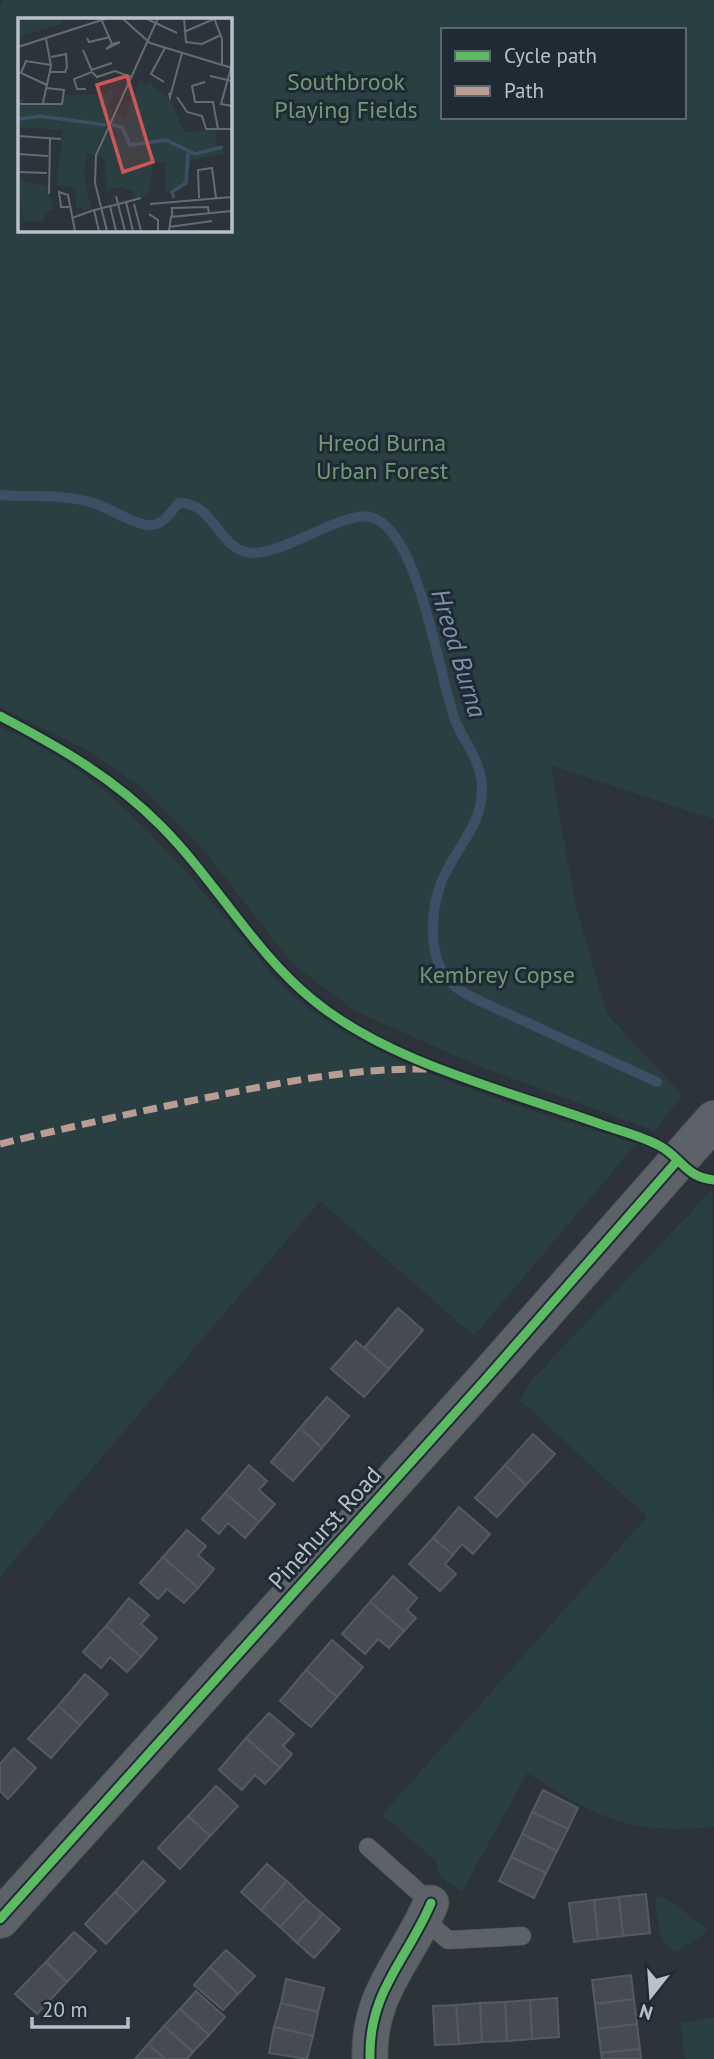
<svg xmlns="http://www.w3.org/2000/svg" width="714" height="2059" viewBox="0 0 714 2059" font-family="'PT Sans',sans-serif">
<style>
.green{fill:#2a3f41;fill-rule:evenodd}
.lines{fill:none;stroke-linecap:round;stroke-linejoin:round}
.stream{stroke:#3c4f64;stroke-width:10}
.building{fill:#464b51;stroke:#555a61;stroke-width:2}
.service-casing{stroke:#4b4f54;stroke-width:19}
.minor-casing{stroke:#4b4f54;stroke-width:37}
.tertiary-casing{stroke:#4b4f54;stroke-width:40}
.service{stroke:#5d6268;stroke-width:18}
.minor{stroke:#5d6268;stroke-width:35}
.tertiary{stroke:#5d6268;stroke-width:38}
.quiet{stroke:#b99d93;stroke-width:7;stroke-dasharray:14 7;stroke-linecap:butt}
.cycleway-casing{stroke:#202a35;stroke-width:13}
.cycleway{stroke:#5cba63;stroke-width:9}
.labels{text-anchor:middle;stroke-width:6;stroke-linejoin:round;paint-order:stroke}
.park-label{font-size:24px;fill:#709a77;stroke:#202a35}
.street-label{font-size:24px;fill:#b8c0ca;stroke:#202a35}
.water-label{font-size:26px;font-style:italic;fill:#7a92ab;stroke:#202a35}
.inset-river{fill:none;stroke:#3c4f64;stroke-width:3.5}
.inset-road{fill:none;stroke:#656b74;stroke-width:2}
.view{fill:#cd5659;fill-opacity:0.15;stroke:#cd5659;stroke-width:3.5}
.inset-edge{fill:none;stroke:#b8c0ca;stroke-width:3.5}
</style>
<rect width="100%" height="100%" fill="#2d333a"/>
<g class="green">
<path d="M3 0H714V819L551 765 575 903 607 1014 682 1095 655 1131 481 1067 355 1011 292 963 205 852 143 789 89 751 0 707V7ZM19 19H229V229H19ZM443 30H684V117H443Z"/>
<path d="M0 727C98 768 160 840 227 920 250 946 271 977 297 999 387 1073 528 1107 636 1144L474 1336 320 1201 0 1577Z"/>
<path d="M712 1190 714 1827C627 1835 599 1818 527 1773L462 1892 440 1876 436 1861 382 1815 647 1517 520 1400 531 1381Z"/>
<path d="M655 1897 666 1899 707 1928 703 1935 675 1952C657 1943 658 1915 655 1897Z"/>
<path d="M714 2017V2059H685L681 2023Z"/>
</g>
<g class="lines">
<path class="stream" d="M0 495C31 498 53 493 86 501 107 505 134 526 151 525 164 525 171 511 179 503 216 502 218 553 254 553 288 552 343 511 370 517 419 527 439 678 455 720 465 744 482 762 482 789 482 822 461 843 447 870 431 899 426 949 446 977 454 989 468 995 480 1001L657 1082"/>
</g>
<g class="building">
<path d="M398 1308 423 1330 389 1369 364 1348Z"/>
<path d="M356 1341 389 1369 364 1397 331 1369Z"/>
<path d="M327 1397 349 1416 322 1448 300 1428Z"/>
<path d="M300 1428 322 1448 293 1481 271 1462Z"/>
<path d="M533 1434 555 1454 526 1485 505 1465Z"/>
<path d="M249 1465 267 1481 259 1490 275 1504 259 1522 225 1493Z"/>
<path d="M505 1465 526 1485 497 1517 475 1498Z"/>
<path d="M225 1493 259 1522 245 1538 228 1523 219 1534 202 1519Z"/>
<path d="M459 1507 490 1534 473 1554 462 1544 453 1555 433 1538Z"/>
<path d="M187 1530 206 1546 198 1555 214 1569 198 1588 163 1557Z"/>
<path d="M433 1538 453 1555 445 1564 456 1574 440 1591 409 1564Z"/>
<path d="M163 1557 198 1588 184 1603 167 1589 158 1599 140 1583Z"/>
<path d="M393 1576 417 1598 407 1610 416 1618 404 1631 370 1602Z"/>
<path d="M129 1598 149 1615 141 1624 157 1638 141 1657 106 1626Z"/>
<path d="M370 1602 404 1631 389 1648 378 1639 365 1654 342 1634Z"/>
<path d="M106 1626 141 1657 127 1672 110 1657 101 1668 83 1652Z"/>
<path d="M332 1640 363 1667 337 1697 306 1670Z"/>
<path d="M306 1670 337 1697 311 1727 280 1701Z"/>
<path d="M85 1674 108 1694 80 1725 58 1706Z"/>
<path d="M58 1706 80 1725 51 1758 28 1739Z"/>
<path d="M269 1713 294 1734 283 1746 292 1754 280 1768 246 1738Z"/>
<path d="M246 1738 280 1768 265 1784 255 1775 242 1790 219 1770Z"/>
<path d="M14 1748 36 1768 8 1799 0 1791V1764Z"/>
<path d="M216 1786 238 1806 210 1836 188 1816Z"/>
<path d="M543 1790 578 1808 568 1829 532 1812Z"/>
<path d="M532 1812 568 1829 557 1851 522 1834Z"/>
<path d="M188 1816 210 1836 180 1869 158 1848Z"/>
<path d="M522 1834 557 1851 546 1873 511 1857Z"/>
<path d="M511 1857 546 1873 534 1898 499 1881Z"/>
<path d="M143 1861 165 1881 136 1912 115 1892Z"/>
<path d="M267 1864 287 1881 261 1910 241 1892Z"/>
<path d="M287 1881 306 1899 280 1927 261 1910Z"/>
<path d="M115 1892 136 1912 106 1944 85 1924Z"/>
<path d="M646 1894 650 1933 623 1936 619 1897Z"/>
<path d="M619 1897 623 1936 598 1939 594 1900Z"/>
<path d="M306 1899 323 1914 297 1943 280 1927Z"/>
<path d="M594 1900 598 1939 574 1942 569 1903Z"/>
<path d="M323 1914 340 1929 314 1958 297 1943Z"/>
<path d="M74 1932 96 1951 67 1982 46 1962Z"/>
<path d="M226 1950 255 1976 238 1994 210 1967Z"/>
<path d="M46 1962 67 1982 37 2014 15 1994Z"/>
<path d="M210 1967 238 1994 223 2010 194 1985Z"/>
<path d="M631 1975 634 1999 595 2004 592 1980Z"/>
<path d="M286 1979 324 1988 318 2012 281 2003Z"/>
<path d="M196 1991 225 2017 209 2035 180 2009Z"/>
<path d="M557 1998 559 2037 532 2039 530 2000Z"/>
<path d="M634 1999 637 2024 598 2029 595 2004Z"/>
<path d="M530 2000 532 2039 507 2041 505 2002Z"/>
<path d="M505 2002 507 2041 482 2042 480 2003Z"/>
<path d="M281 2003 318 2012 313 2036 274 2027Z"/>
<path d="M480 2003 482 2042 459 2044 456 2005Z"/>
<path d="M456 2005 459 2044 435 2045 433 2006Z"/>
<path d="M180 2009 209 2035 193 2052 164 2026Z"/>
<path d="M637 2024 640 2049 601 2053 598 2029Z"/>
<path d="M164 2026 193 2052 187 2059H165L148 2044Z"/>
<path d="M274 2027 313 2036 307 2059 269 2053Z"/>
<path d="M148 2044 165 2059H135Z"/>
<path d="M640 2049 641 2059H602L601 2053Z"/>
</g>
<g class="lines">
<g class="service-casing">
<g id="service">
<path d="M368 1847 431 1903"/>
<path d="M424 1919 448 1940 522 1936"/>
</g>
</g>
<g class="minor-casing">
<path id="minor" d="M370 2059C368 1992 407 1960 431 1903"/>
</g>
<g class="tertiary-casing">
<path id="tertiary" d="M0 1919 484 1381 714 1120"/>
</g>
<use href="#service" class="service"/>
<use href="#minor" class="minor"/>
<use href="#tertiary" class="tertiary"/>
<path class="quiet" d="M0 1144C70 1127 140 1111 210 1097 283 1082 353 1068 428 1069"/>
<g class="cycleway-casing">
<g id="cycleway">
<path d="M0 716C59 747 114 778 161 826 215 880 254 952 313 1000 391 1064 510 1091 603 1125 621 1131 641 1136 658 1145 682 1157 684 1177 714 1180"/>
<path d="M0 1919 484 1381 677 1161"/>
<path d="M370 2059C368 1992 407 1960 431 1903"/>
</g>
</g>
<use href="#cycleway" class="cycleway"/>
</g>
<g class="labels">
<g class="park-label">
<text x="346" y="90">Southbrook<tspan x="346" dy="28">Playing Fields</tspan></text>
<text x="382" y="451">Hreod Burna<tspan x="382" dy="28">Urban Forest</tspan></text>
<text x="497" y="983">Kembrey Copse</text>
</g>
<g class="street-label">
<text transform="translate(325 1528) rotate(-48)" y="8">Pinehurst Road</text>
</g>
<g class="water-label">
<text transform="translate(459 653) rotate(73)" y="9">Hreod Burna</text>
</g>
</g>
<g transform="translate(18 18)">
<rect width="214" height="214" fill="#2d333a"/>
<path d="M0 0H45L44 6 0 19ZM124 58V65L130 67 133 60 134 68 152 80 166 114 198 112 199 128H205V136L173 142 169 166 158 172 148 174V145L135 144 131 177 118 181 116 174 104 169 91 171 89 176 86 140 79 138 91 111 94 119H102L92 107 98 94 106 98ZM91 71 96 73 89 89 95 93 76 137 69 136 66 159 74 192 67 191 66 197 64 189 58 190 57 170 38 167 46 102 44 112 0 109V83L6 78 5 85 43 87 47 77 90 76ZM0 162 29 168 36 192 27 194 26 204 5 203Z" fill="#2a3f41"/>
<path class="inset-river" d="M0 101 22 98 88 107M94 107 104 109 112 127 148 122 177 136 205 129M156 180 154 174 168 165 170 135"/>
<path class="inset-road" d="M104 0 132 25 214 50M127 0 159 15M166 0 168 24 184 26 203 17M196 0 204 21V47M84 3 94 26 102 24 88 31 94 26M166 14 196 1M69 20 71 24 92 19M0 29 90 0M65 32 74 53M214 46 203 86 214 88M73 52 94 45M1 54 29 67M32 54H47L49 49 48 36 33 39M74 54 79 59 97 53 113 59M3 55 8 43 33 47M192 58 214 63M146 64 133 56 147 30M187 64 174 68 177 84H195L200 111M68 71H59L56 61 74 54M151 75 152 79 164 35M159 79 169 94 184 98 188 111H214M25 85 33 48 28 21M0 86H44L46 72 28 70M0 118 43 121M0 136 30 138M0 154 29 155M31 176 32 120M98 178 107 213M181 180 180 152 194 150 198 180M108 184 115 213M116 186 123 213M132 186 214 179M93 188 123 180M51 189H43L41 174 50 177 57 213M77 192 92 188 98 213M131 196 140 202V213M154 199V190L190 189 191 195M54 200 76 192 81 213M151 209 194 203M89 213 77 165 78 137 140 0M151 213 153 199 214 193"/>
<path class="view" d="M109 58 135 144 105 154 79 67Z"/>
<rect width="214" height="214" class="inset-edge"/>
</g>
<rect x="441" y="28" width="245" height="91" fill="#202a35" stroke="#5d6671" stroke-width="2"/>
<rect x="455" y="51" width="35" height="10" fill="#5cba63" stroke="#5d6671" stroke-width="2"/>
<text x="504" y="63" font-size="21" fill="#b8c0ca">Cycle path</text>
<rect x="455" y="86" width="35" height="10" fill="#b99d93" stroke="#5d6671" stroke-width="2"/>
<text x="504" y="98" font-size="21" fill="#b8c0ca">Path</text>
<g transform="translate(651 1996) rotate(197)" stroke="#202a35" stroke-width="5" paint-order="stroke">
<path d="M0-5L12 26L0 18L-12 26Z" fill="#b8c0ca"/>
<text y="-10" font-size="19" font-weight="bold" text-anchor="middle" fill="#b8c0ca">N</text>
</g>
<path d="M32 2017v10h96v-10" fill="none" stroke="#b8c0ca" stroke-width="3.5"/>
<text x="42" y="2017" font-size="21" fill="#b8c0ca" stroke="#202a35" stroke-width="5" paint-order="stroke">20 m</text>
</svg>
